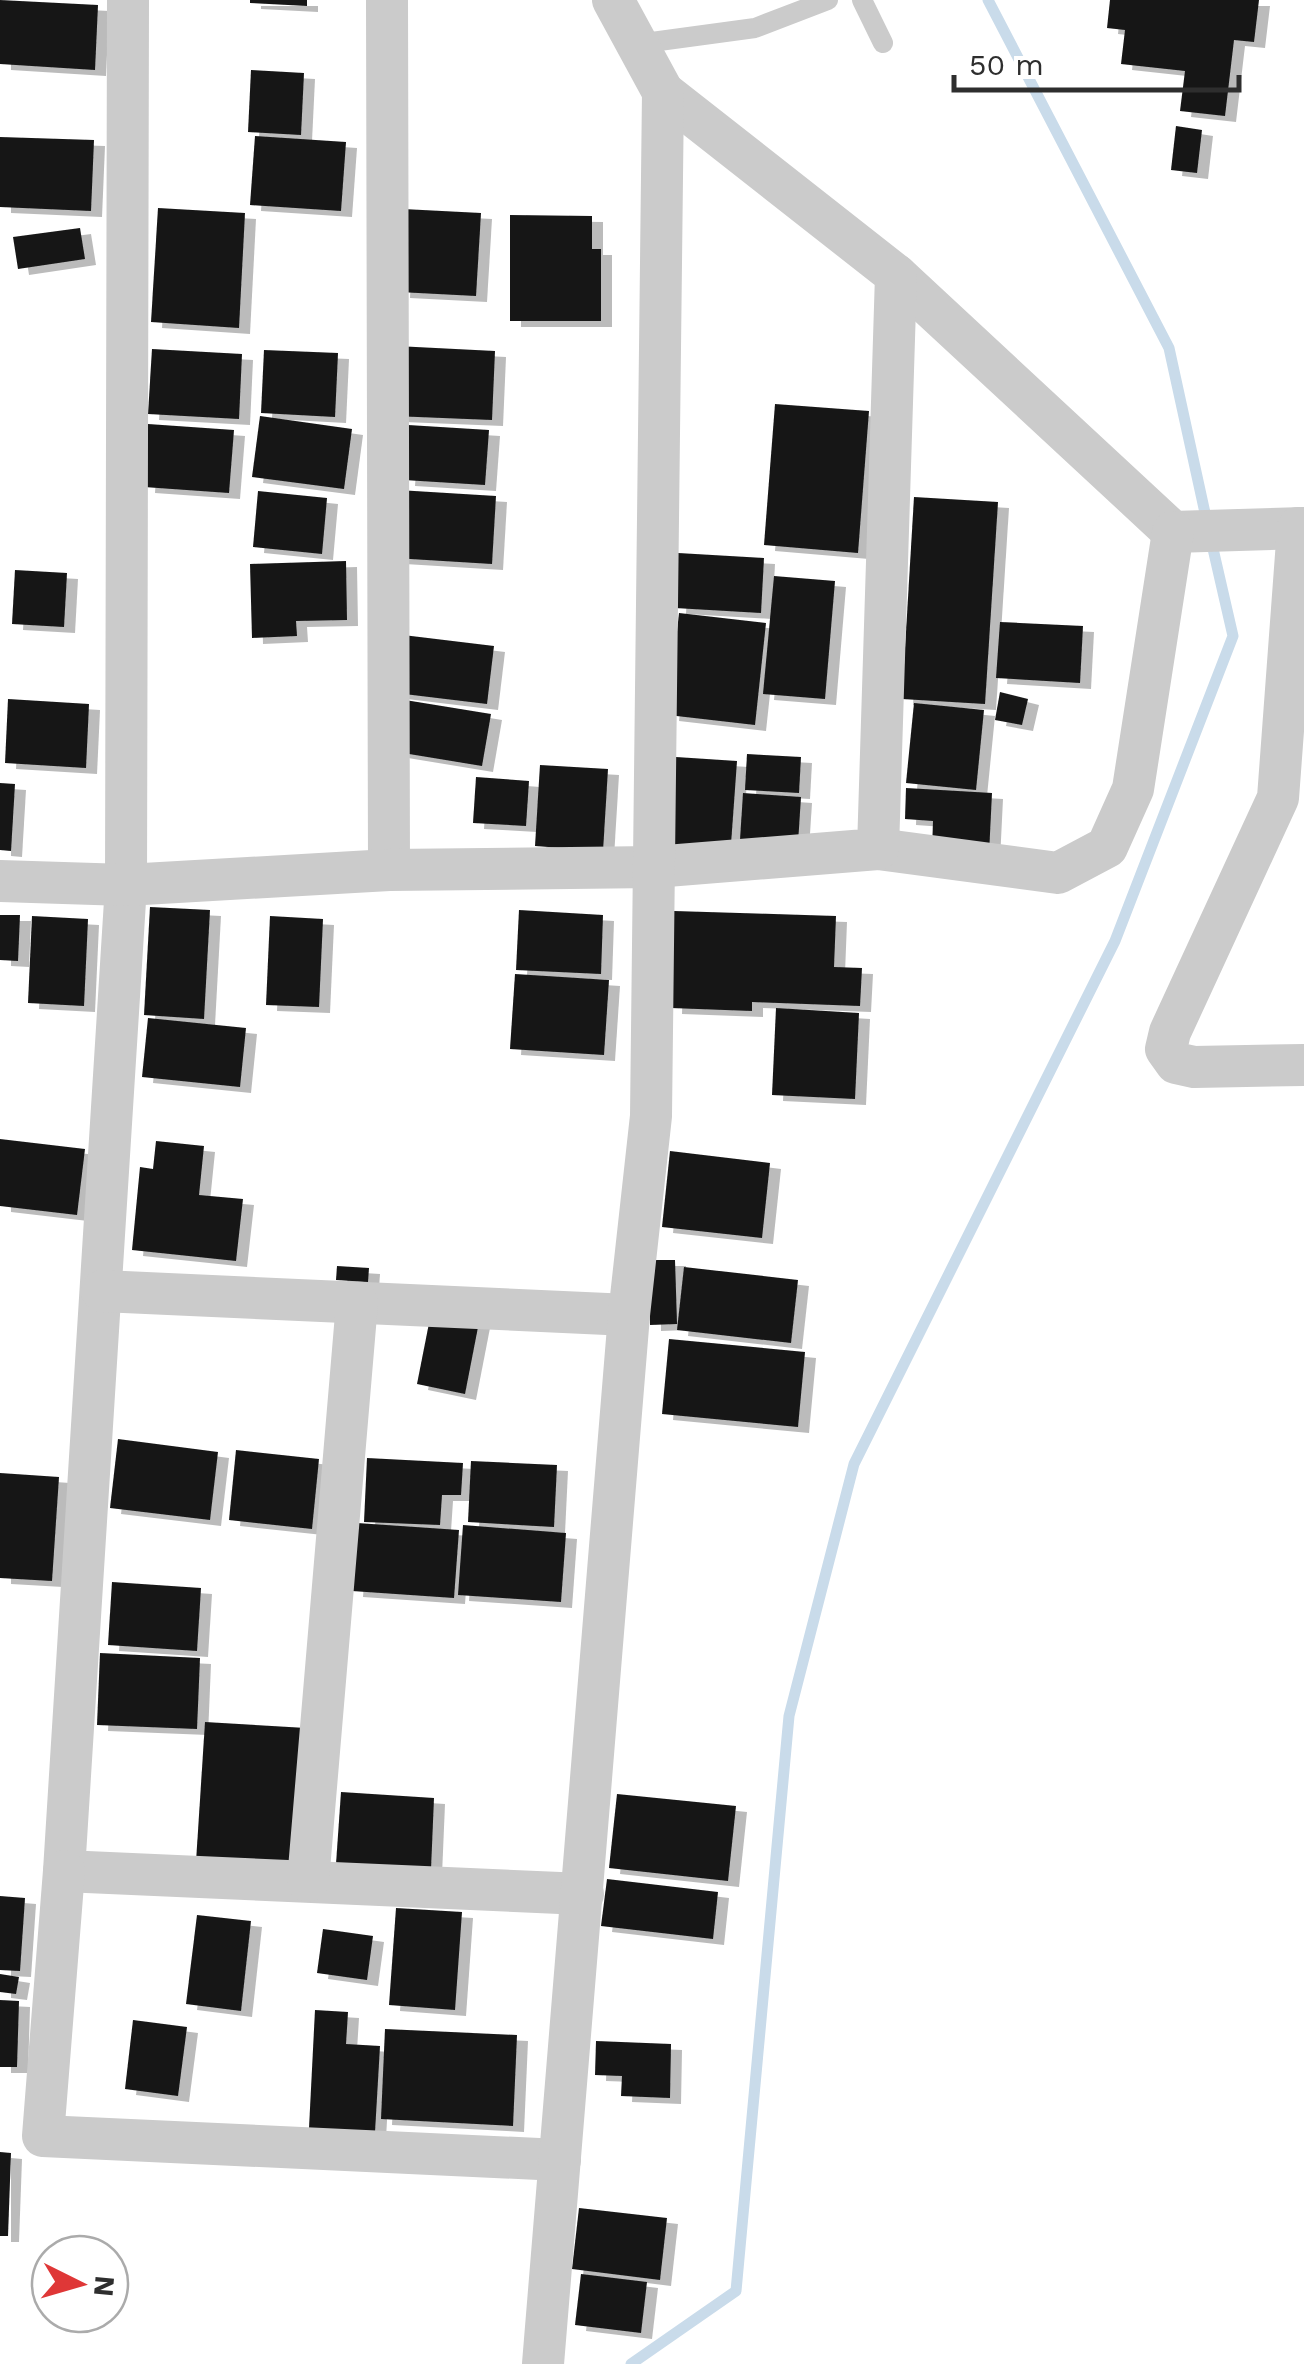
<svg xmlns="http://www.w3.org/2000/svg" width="1304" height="2364" viewBox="0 0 1304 2364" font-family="'Work Sans',sans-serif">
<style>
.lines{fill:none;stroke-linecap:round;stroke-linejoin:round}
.stream{stroke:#c9dbea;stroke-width:11}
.building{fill:#151515;filter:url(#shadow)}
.service{stroke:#cbcbcb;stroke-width:20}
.minor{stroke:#cbcbcb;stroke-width:42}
</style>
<defs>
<filter id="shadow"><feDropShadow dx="11" dy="6" stdDeviation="0" flood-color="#0004"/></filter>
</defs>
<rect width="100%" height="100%" fill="#fff"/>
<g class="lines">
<g class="stream">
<path d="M988 0 1169 348 1207 522"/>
<path d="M631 2364 736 2291 789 1716 854 1464 1115 941 1233 636 1211 540"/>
</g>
</g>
<g class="building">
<path d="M0 0 98 5 95 70 0 64Z"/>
<path d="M250 0H307V6L250 3Z"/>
<path d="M1110 0H1259L1254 42 1234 40 1225 116 1180 111 1185 71 1121 64 1125 30 1107 28Z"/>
<path d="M251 70 304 73 301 135 248 132Z"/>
<path d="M1176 126 1202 130 1197 173 1171 170Z"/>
<path d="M255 136 346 142 341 211 250 205Z"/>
<path d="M0 137 94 140 91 211 0 207Z"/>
<path d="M158 208 245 213 239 328 151 322Z"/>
<path d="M403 209 481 213 476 296 399 292Z"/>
<path d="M510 215 592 216V249H601V321H510Z"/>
<path d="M80 228 85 259 18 269 13 237Z"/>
<path d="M396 346 495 351 492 420 393 416Z"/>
<path d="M152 349 242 354 239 419 148 414Z"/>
<path d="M264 350 338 353 335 417 261 413Z"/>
<path d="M775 404 869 411 858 553 764 545Z"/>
<path d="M260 416 352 429 344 489 252 477Z"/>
<path d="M148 424 234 430 229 493 144 487Z"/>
<path d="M408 425 489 430 485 485 404 480Z"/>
<path d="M398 490 496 496 492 564 394 558Z"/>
<path d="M258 491 327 498 322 554 253 547Z"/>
<path d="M914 497 998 502 985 704 902 699Z"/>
<path d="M678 553 764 558 761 613 675 608Z"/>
<path d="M346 561 347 620 296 621 297 636 252 638 250 564Z"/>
<path d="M15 570 67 573 64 627 12 624Z"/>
<path d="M774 576 835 581 825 699 763 694Z"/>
<path d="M679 613 766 623 755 725 668 715Z"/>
<path d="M1000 622 1083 626 1080 683 996 678Z"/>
<path d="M403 635 494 646 487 704 396 693Z"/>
<path d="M1000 692 1028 699 1022 725 995 720Z"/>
<path d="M8 699 89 704 86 768 5 763Z"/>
<path d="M405 700 491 714 482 766 397 752Z"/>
<path d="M914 703 984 710 976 790 906 783Z"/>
<path d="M747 754 801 757 799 793 745 790Z"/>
<path d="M676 757 737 761 730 858 669 853Z"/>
<path d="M540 765 608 769 603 851 535 846Z"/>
<path d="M476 777 529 781 526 826 473 823Z"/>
<path d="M0 783 15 784 11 851 0 850Z"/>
<path d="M906 788 992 793 989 854 932 850 933 821 905 819Z"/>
<path d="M743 793 801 797 798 843 740 840Z"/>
<path d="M150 907 210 910 204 1019 144 1015Z"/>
<path d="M519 910 603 915 601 974 516 970Z"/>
<path d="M674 911 836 916 834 967 862 968 860 1006 752 1002V1011L671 1008Z"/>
<path d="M0 915H20L18 961 0 960Z"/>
<path d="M32 916 88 919 84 1006 28 1003Z"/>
<path d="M270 916 323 919 319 1007 266 1005Z"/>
<path d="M515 974 609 980 604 1055 510 1049Z"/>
<path d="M776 1008 859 1013 855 1099 772 1095Z"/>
<path d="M148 1018 246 1028 240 1087 142 1077Z"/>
<path d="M0 1139 85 1149 77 1215 0 1206Z"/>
<path d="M156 1141 204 1146 199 1195 243 1199 236 1261 132 1250 140 1167 153 1169Z"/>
<path d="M670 1151 770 1163 762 1238 662 1227Z"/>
<path d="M649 1260H675L677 1324 650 1325Z"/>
<path d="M337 1266 369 1268 368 1282 336 1280Z"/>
<path d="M684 1267 798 1280 791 1343 677 1330Z"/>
<path d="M431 1313 479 1322 465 1394 417 1384Z"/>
<path d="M669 1339 805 1352 798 1427 662 1414Z"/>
<path d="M118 1439 218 1452 210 1520 110 1508Z"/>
<path d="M236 1450 319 1459 312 1529 229 1520Z"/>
<path d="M367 1458 463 1463 461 1495H442L440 1525 364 1522Z"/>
<path d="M471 1461 557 1465 554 1527 468 1522Z"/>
<path d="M0 1473 59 1477 52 1581 0 1578Z"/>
<path d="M357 1523 459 1530 454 1598 352 1591Z"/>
<path d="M463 1525 566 1533 561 1602 458 1595Z"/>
<path d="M112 1582 201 1588 197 1651 108 1645Z"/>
<path d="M100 1653 200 1658 197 1729 97 1725Z"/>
<path d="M205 1722 306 1728 298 1868 196 1862Z"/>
<path d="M341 1792 434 1798 431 1869 336 1864Z"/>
<path d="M617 1794 736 1806 728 1881 609 1868Z"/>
<path d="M607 1879 718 1892 713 1939 601 1926Z"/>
<path d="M0 1896 25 1898 20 1971 0 1970Z"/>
<path d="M396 1908 462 1912 455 2010 389 2005Z"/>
<path d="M197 1915 251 1921 241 2011 186 2004Z"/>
<path d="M323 1929 373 1936 367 1980 317 1973Z"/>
<path d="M0 1974 19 1977 16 1994 0 1992Z"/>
<path d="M0 2000 19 2001 17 2067H0Z"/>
<path d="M315 2010 348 2012 346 2044 380 2046 375 2132 309 2128Z"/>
<path d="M133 2020 187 2027 178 2096 125 2089Z"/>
<path d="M385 2029 517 2035 513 2126 381 2119Z"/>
<path d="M596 2041 671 2044 670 2098 621 2096 622 2076 595 2075Z"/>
<path d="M0 2152 11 2153 8 2236H0Z"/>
<path d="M579 2208 667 2218 660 2280 572 2269Z"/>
<path d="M581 2274 647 2282 641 2333 575 2325Z"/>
</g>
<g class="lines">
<g class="service">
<path d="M862 0 883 43"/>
<path d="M637 44 755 28 828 0"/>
</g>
<g class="minor">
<path d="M128 0 126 885 64 1871 583 1894"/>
<path d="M387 0 389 870"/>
<path d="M896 275 1173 532 1304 528"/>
<path d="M1298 528 1278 798 1170 1032 1166 1049 1176 1063 1194 1067 1304 1065"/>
<path d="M878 849 1058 873 1107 847 1133 789 1173 532"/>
<path d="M0 881 126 885 389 870 654 867 878 849 896 275 663 92"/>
<path d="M102 1291 629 1315"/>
<path d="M64 1871 43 2136 560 2160"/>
<path d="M308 1881 357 1303"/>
<path d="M543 2364 629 1315 651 1116 663 92 613 0"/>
</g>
</g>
<g transform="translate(80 2284) rotate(95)"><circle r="48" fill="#ffffff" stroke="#ababab" stroke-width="2.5"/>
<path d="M0-8L18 38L0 25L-18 38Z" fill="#df3737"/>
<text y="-15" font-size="28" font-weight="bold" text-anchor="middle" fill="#2e2e2e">N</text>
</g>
<path d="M954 75v15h285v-15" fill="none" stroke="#2e2e2e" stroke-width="5"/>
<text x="969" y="75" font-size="30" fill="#2e2e2e" stroke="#ffffff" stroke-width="8" paint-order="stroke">50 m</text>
</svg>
